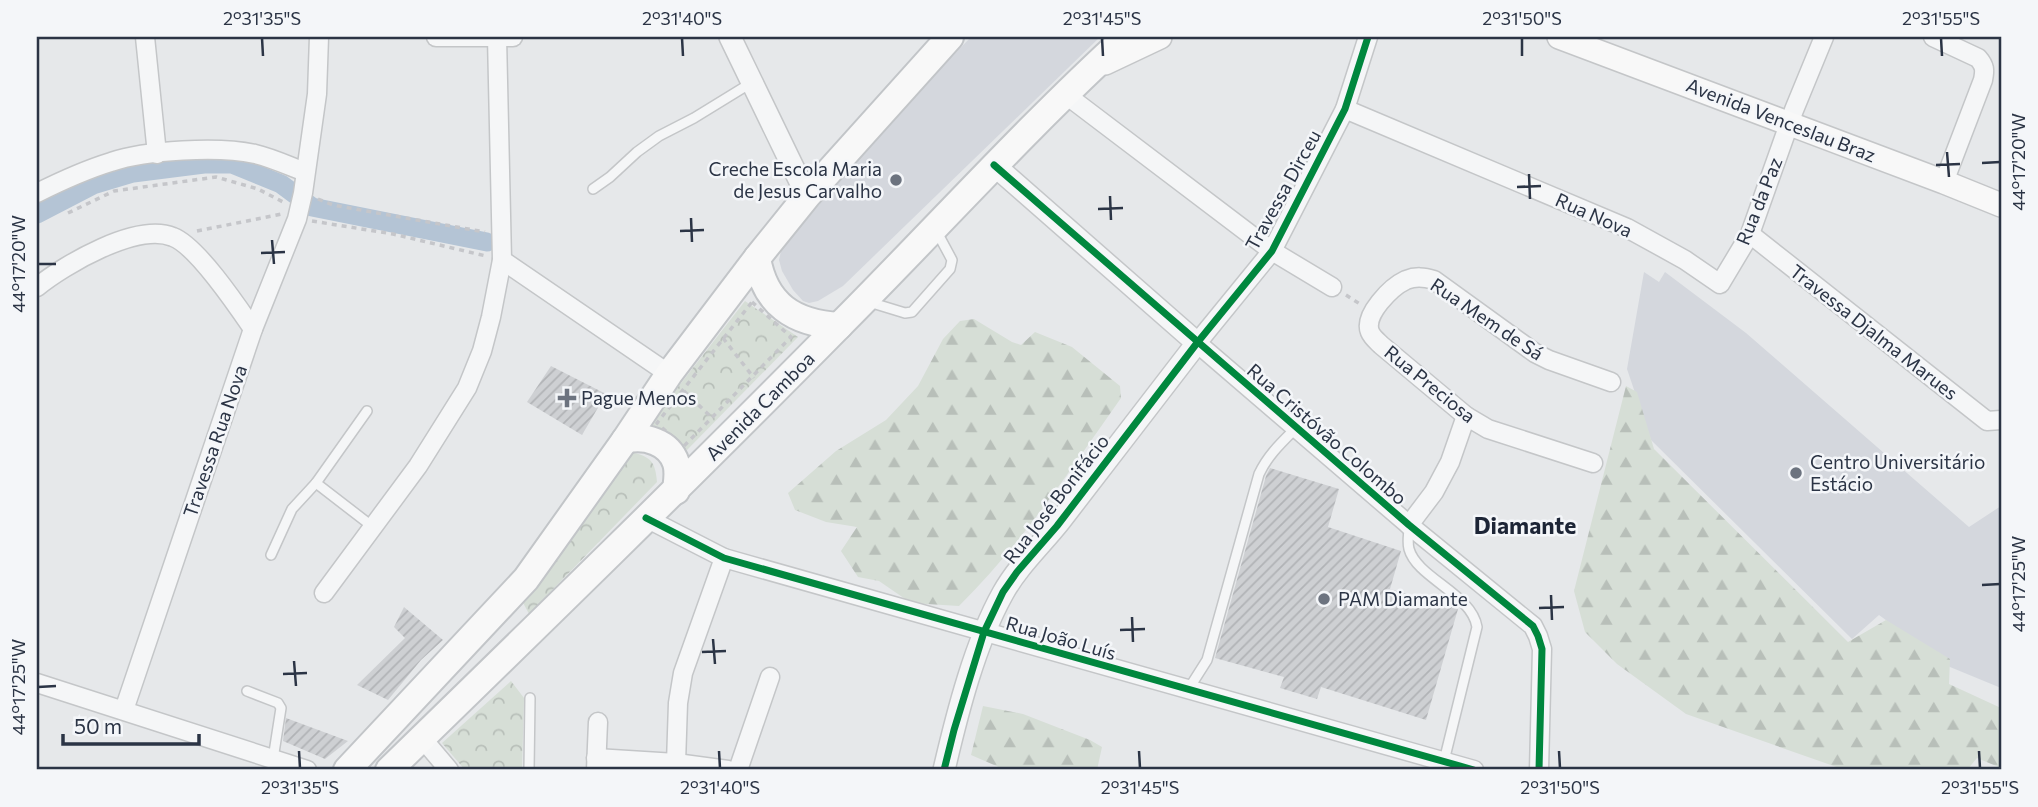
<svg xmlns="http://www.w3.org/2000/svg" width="2038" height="807" viewBox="0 0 2038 807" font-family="Commissioner,sans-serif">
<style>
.built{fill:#d4d7dd}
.forest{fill:url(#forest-firs)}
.park{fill:url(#park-crowns)}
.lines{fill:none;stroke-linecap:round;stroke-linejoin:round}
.canal{stroke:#b4c4d5;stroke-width:19}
.building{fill:url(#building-hatch)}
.service-casing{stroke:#c4c6c8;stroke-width:12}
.minor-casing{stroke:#c4c6c8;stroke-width:21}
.tertiary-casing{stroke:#c4c6c8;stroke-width:24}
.secondary-casing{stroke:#c4c6c8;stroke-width:26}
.primary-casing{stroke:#c2c5c8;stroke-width:30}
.path{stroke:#c5c6ca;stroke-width:3.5;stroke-dasharray:5 5;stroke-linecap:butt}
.service{stroke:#f5f6f7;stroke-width:9}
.minor{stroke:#f5f6f7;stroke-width:18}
.tertiary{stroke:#f5f6f7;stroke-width:21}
.secondary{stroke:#f8f8f8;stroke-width:23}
.primary{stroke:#f8f8f8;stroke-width:26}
.cycleway-casing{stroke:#f4f6f9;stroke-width:11}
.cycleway{stroke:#00873e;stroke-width:7}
.ticks{fill:none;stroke:#2b3445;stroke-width:2.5}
.poi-dot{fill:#6c737f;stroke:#f4f6f9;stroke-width:2.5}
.labels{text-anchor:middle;stroke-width:5;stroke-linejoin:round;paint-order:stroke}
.street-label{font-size:19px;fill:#2b3445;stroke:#f4f6f9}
.poi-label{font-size:19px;fill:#2b3445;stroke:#f4f6f9;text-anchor:start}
.quarter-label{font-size:23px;font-weight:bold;fill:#1d2536;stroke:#f4f6f9}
.neatline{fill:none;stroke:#2b3445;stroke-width:2.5}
.ticks-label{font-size:18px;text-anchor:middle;fill:#2b3445}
</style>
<defs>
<pattern id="forest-firs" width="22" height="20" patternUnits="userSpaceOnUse" patternTransform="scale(1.75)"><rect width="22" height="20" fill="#d6ded6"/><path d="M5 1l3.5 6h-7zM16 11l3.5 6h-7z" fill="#b8bfb9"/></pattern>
<pattern id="park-crowns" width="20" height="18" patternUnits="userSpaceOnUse" patternTransform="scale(1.75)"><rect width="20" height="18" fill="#d6ded6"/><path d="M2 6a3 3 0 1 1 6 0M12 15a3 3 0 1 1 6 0" fill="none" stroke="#b8bfb9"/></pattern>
<pattern id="building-hatch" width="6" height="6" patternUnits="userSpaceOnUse" patternTransform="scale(1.75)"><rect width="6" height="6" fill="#ced0d3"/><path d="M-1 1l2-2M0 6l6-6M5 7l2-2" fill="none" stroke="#b1b3b6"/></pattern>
</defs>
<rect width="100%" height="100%" fill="#e6e8ea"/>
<g class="built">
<path d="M971 37H1100L843 286 818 301 809 303 803 301 793 290 782 271 779 260 781 251 787 243 893 117Z"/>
<path d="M1644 272 1659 282 1665 272 1746 333 1969 527 2001 506V688L1950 667 1879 615 1852 639 1651 440 1627 369Z"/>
</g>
<g class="forest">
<path d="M974 319 1012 342 1021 345 1035 332 1072 347 1120 386 1121 398C1070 470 1022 544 959 606L911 603 879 581 858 577 841 551 857 527 826 522 795 510 788 493 836 451 886 420 918 386 943 339 960 321Z"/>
<path d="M1626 386 1637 392 1654 449 1848 642 1886 620 1950 659 1949 684 2001 708V768L1977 758 1967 770H1845L1686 714 1617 664 1585 632 1574 591Z"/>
<path d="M983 706 1023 714 1090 740 1102 747 1097 770H1002L1001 768 971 755Z"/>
</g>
<g class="park">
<path d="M745 301 798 337 687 450 650 423Z"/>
<path d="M631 452C651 457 655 461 657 482L529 614 520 597Z"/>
<path d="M511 681 524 698 522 770H465L442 743Z"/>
</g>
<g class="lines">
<path class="canal" d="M37 214 93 185 133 173 204 164H232L281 184 312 207 487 242"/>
</g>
<g class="building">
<path d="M551 366 606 394 582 435 527 402Z"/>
<path d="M1270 468 1339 489 1328 527 1401 551 1390 589 1458 609 1426 720 1321 687 1317 699 1280 688 1284 677 1215 658 1266 476Z"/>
<path d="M404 607 443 640 421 660 388 700 357 685 405 638 394 627Z"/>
<path d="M286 718 348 741 325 759 283 741Z"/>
</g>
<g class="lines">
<g class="service-casing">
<g id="service">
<path d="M593 189 610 177 637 152 659 136 694 118 751 83"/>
<path d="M869 302 905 313 912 312 950 269 952 260 937 232"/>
<path d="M316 483 373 527"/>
<path d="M1409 527C1409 534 1407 542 1409 549 1417 578 1472 594 1477 627L1444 761"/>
<path d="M271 555 292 509 316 483 367 411"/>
<path d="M1188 690 1207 660 1259 474C1268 455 1281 443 1296 428"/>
<path d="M247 691 278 703 281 708 273 759"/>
<path d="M529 770 530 698"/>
</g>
</g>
<g class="minor-casing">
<g id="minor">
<path d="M145 37 157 154"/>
<path d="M436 37H513"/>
<path d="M1368 37 1345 109 1272 251 1197 343 1409 525 1533 626 1538 636 1542 649 1539 770"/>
<path d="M1933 37 1978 58C1985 66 1985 70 1983 80L1944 182"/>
<path d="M1065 94 1272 251 1332 287"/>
<path d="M1345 109 1627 228 1685 260 1720 284 1750 234 1794 110 1824 37"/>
<path d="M37 193C61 181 85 170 111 162 146 150 219 146 255 154 272 158 289 166 305 172"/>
<path d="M1750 234 1987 421 2001 420"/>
<path d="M502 260 669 374"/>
<path d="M37 287C64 265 137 222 173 237 197 246 238 307 253 329"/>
<path d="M1593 463 1488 429 1466 416 1381 345C1377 341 1372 337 1370 332 1363 315 1391 287 1406 280 1416 276 1424 277 1434 280L1535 353 1549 360 1611 382"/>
<path d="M646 518 724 558 1474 770"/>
<path d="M1409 525 1434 492 1450 462 1466 416"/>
<path d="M324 593 418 466 467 388 482 351 491 317 502 260 497 37"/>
<path d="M37 683 307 770"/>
<path d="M124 710 253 329 297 219 303 193 317 94 319 37"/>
<path d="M422 738 449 770"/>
<path d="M596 758 676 763 728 770"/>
<path d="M676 763 678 703 683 673 724 558"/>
<path d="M596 770 598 722"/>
<path d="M738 770 770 677"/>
</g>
</g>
<g class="tertiary-casing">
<g id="tertiary">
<path d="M730 37 807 196"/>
<path d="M944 770C957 714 975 643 1003 593 1018 566 1041 545 1060 521 1106 462 1151 402 1197 343L994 165"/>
</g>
</g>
<g class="secondary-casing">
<g id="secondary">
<path d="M1559 37 1944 182 2001 205"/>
<path d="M1105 63 1160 37"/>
</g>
</g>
<g class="primary-casing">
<g id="primary">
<path d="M757 258C765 305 794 323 839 326"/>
<path d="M625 440C645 435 669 442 676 463 679 472 677 481 676 491"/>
<path d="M347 770 526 579 625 440 669 374 757 258 807 196 950 37"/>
<path d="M389 770C539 624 689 478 836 329 933 232 1025 129 1126 37"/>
</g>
</g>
<g class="path">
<path d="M318 199 333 205 485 232"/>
<path d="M68 213 114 191 216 177 258 189 285 203"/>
<path d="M312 221 393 234 486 256"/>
<path d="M197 231 282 214"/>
<path d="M1346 295 1360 304"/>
<path d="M752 302 791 337 683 447 657 423Z"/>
<path d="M723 338 754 378"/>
<path d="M684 391 711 417"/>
</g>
<use href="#service" class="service"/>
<use href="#minor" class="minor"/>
<use href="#tertiary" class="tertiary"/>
<use href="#secondary" class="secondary"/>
<use href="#primary" class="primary"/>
<g class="cycleway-casing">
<g id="cycleway">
<path d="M994 165 1409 525 1533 626 1538 636 1542 649 1539 770"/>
<path d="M646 518 724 558 1474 770"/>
<path d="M944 770 954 730 984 632 1003 592 1017 572 1057 526 1197 343 1272 251 1345 109 1368 37"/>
</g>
</g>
<use href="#cycleway" class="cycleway"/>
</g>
<path class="ticks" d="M262 38 263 56M682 38 683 56M1102 38 1103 56M1522 38V56M1941 38 1942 56M1947 152 1949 177M1982 163 2000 162M1936 165 1960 164M1529 174 1530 199M1517 187 1541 186M1110 196 1111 220M1098 209 1123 208M691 218 692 242M680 231 704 230M272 240 274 264M261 253 285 252M38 264H56M1982 585 2000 584M1551 595 1552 620M1539 608 1564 607M1132 617 1133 642M1120 630 1145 629M713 639 715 664M702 652 726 651M294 661 296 686M283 674 307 673M38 687 56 686M299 751 300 768M719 751 720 768M1139 751 1140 768M1559 751 1560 768M1979 751 1980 768"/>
<g class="poi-dot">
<circle cx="896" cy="180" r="7"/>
<path d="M563.5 387.5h7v7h7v7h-7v7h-7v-7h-7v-7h7z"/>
<circle cx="1796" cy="473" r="7"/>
<circle cx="1324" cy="599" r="7"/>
</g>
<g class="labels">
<g class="street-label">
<text transform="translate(1781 120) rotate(21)" y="7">Avenida Venceslau Braz</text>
<text transform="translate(1283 190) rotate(-61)" y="7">Travessa Dirceu</text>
<text transform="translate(1759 201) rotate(-68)" y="7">Rua da Paz</text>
<text transform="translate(1594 215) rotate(24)" y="7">Rua Nova</text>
<text transform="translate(1487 319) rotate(34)" y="7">Rua Mem de Sá</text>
<text transform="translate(1874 332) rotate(38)" y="7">Travessa Djalma Marues</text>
<text transform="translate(1430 384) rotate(39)" y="7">Rua Preciosa</text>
<text transform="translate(760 406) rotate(-45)" y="7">Avenida Camboa</text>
<text transform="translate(1327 434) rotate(41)" y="7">Rua Cristóvão Colombo</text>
<text transform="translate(215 441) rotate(-71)" y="7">Travessa Rua Nova</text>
<text transform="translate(1056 499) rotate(-52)" y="7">Rua José Bonifácio</text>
<text transform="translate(1061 638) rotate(16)" y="7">Rua João Luís</text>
</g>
<g class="poi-label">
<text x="882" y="176" text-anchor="end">Creche Escola Maria<tspan x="882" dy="22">de Jesus Carvalho</tspan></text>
<text x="581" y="405">Pague Menos</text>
<text x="1810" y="469">Centro Universitário<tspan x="1810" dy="22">Estácio</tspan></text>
<text x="1338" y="606">PAM Diamante</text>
</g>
<g class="quarter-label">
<text x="1525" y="534">Diamante</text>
</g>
</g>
<rect width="2038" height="807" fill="none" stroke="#f4f6f9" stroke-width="77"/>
<path d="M63 734v10h136v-10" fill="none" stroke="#2b3445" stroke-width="3.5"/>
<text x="74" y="734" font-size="21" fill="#2b3445" stroke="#f4f6f9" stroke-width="5" paint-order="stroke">50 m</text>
<rect x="38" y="38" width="1962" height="730" class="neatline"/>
<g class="ticks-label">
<text x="262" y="25">2°31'35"S</text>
<text x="682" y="25">2°31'40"S</text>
<text x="1102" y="25">2°31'45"S</text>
<text x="1522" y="25">2°31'50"S</text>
<text x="1941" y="25">2°31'55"S</text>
<text transform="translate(2019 162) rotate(-90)" y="6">44°17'20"W</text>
<text transform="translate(19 264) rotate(-90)" y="6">44°17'20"W</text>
<text transform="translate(2019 584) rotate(-90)" y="6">44°17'25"W</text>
<text transform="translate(19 687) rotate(-90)" y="6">44°17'25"W</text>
<text x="300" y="794">2°31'35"S</text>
<text x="720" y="794">2°31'40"S</text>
<text x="1140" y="794">2°31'45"S</text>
<text x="1560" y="794">2°31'50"S</text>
<text x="1980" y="794">2°31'55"S</text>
</g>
</svg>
